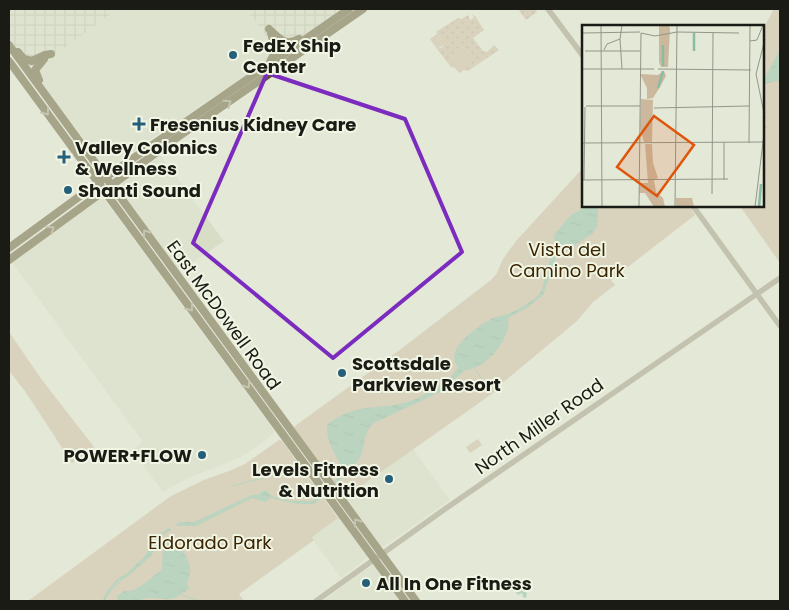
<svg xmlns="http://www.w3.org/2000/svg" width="789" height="610" font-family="Poppins,sans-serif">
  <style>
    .built { fill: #d8dec6 }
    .industrial { fill: url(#industrial-grid) }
    .grass { fill: url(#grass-dots) }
    .green { fill: #ccb89d }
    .water { fill: url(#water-ripples) }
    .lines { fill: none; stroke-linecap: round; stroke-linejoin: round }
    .stream { stroke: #87bda3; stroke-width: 1 }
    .tertiary { stroke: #9a957f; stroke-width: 5.5 }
    .primary { stroke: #5c522b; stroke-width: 8 }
    .oneway { stroke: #9f9c7e }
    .marked { fill: none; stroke: #7b2cbf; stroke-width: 4; stroke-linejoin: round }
    .poi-dot { fill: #265f79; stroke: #f1f6e4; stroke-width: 2 }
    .labels { text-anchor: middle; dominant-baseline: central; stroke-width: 4; stroke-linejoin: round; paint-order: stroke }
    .poi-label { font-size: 18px; font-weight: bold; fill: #1a1b15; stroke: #f1f6e4; text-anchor: start }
    .park-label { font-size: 18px; fill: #3a2400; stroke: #f1f6e4 }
    .street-label { font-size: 18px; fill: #1a1b15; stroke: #f1f6e4 }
    .inset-river { fill: none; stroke: #87bda3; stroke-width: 2.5 }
    .inset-road { fill: none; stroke: #939689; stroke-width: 1 }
    .view { fill: #de560c; fill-opacity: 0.15; stroke: #de560c; stroke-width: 2.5 }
    .inset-edge { fill: none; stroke: #1a1b15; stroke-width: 2.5 }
  </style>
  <defs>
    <pattern id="industrial-grid" width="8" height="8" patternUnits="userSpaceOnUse" patternTransform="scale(1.25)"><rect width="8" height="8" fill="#d8dec6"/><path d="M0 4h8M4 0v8" fill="none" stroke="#b9bea9"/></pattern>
    <pattern id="grass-dots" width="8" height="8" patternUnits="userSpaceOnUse" patternTransform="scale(1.25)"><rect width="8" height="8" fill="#ccb89d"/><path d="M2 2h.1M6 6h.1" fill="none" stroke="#af9e86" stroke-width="1.8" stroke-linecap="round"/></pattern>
    <pattern id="water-ripples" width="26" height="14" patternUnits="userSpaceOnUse" patternTransform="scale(1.25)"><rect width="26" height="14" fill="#87bda3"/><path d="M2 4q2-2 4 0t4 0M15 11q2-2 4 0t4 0" fill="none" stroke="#74a28b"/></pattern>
  </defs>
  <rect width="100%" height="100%" fill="#e4e8d7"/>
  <g class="built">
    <polygon points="118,9 246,9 275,48 273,53 259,68 202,104 178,123 166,129 109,168 104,168 77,129 70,123 56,103 37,75 32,71"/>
    <polygon points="160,155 224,241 180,271 178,270 119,190 118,186 119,184"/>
    <polygon points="100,198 106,201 275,432 255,448 239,458 186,479 163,492 132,450 143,442 11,261"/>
    <polygon points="413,449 450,500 384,546 380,546 344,498"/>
    <polygon points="339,517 368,557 341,578 311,537"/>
    <polygon points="374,564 401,601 325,601 324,600"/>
  </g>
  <g class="industrial">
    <polygon points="9,9 118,9 32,71 9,38"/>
    <polygon points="246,9 343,9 280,51 275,48"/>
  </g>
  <g class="grass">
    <polygon points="518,9 536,9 537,12 526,20"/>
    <polygon points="472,14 475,16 484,30 473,38 483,51 487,52 494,45 499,50 468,71 451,67 437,49 443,47 444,44 436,32 458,18 462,19 468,15 470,20 474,18"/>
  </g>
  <g class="green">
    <polygon points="774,9 780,9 780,263 740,206 763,206 763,29"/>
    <polygon points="437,34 445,44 437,49 430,39"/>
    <polygon points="462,49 473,64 459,73 448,59"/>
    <polygon points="583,168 583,206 698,206 692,210 695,215 611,280 615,285 593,302 577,321 495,389 496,391 344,498 294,429 295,426 397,352 491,280 497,273 503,259 516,241"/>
    <polygon points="9,332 42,380 94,447 72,463 25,391 9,371"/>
    <polygon points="478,439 482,445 470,453 466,447"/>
    <polygon points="279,440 282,441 338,518 312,537 314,540 239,594 244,601 28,601 171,496 204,480 229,471 245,464"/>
  </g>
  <g class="water">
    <path d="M780,49V81L763,84C763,78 777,57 780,49Z"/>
    <path d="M587,206H598L597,226L592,234L556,257L543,295L528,307L508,318C512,338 485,370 465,370L442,391L374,423C359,436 369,454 352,467H347L340,480L324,492L316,503C302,507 285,501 271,498V496L290,501H313L323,489L338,478L343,465L340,464C333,450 326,441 327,425C352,403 378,410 408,402C415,400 422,395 429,392C441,386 451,379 458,367C442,349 480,325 493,318C497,316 501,316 505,315C513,313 535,300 540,293C544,287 545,275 547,267C549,261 553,256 554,250C555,245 554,240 554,235L571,215Z"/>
    <polygon points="264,490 267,491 271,495 270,499 265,502 252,498 196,526 175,526 179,522 194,522 252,495 258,495"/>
    <polygon points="169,528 171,530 164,534 151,556 127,577 118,581 107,597 105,601 103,601 105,594 118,578 125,575 143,558 160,534"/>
    <path d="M172,541C181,544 191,562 190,572C190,575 188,580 187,584L189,588C166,610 160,591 138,601L135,599L134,601L117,600V596L124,591H132L141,586L159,572L162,569L163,543Z"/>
    <polygon points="516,581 519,586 522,584 524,585 521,590 527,593 526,598 523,597 522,593 518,595 516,593 518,588 514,587 513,585"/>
  </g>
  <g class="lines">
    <g class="stream">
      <polyline points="474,368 490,390"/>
      <polyline points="277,475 298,471 318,497"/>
      <polyline points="231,486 272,476"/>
      <polyline points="115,587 123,579"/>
      <polyline points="181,595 200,601"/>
    </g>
    <g class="tertiary">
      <polyline points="548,9 583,56"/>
      <polyline points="693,206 780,326"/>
      <polyline points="316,601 445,509 780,278"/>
    </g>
    <g class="primary">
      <path d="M269,29C278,38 286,47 299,39"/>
      <polyline points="9,45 416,601"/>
      <polyline points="18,52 24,59 32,61 45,55 51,54"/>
      <polyline points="9,61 405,601"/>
      <polyline points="270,62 276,50 271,33"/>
      <polyline points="39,80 35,70 44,59"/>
      <polyline points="9,248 106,177 349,9"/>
      <polyline points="9,260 175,139 363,9"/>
    </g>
  </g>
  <defs><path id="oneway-chevron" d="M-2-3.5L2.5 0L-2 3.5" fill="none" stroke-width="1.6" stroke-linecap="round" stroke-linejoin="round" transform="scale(1.25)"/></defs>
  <g class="oneway">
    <use href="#oneway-chevron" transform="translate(228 103) rotate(-35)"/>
    <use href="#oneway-chevron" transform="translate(46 112) rotate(54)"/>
    <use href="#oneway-chevron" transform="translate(51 229) rotate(-36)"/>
    <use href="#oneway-chevron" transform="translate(146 233) rotate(-126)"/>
    <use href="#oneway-chevron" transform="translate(190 308) rotate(54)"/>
    <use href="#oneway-chevron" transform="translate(247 385) rotate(54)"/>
    <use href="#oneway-chevron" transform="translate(357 522) rotate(-126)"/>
  </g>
  <path d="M0 0H789V610H0ZM267,73L405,119L462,252L333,358L193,243Z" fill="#e4e8d7" fill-opacity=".55" fill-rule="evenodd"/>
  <path class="marked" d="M267,73L405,119L462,252L333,358L193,243Z"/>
  <g class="poi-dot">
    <circle cx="233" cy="55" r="5"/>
    <path d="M136.5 116.5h5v5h5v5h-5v5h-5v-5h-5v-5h5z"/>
    <path d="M61.5 149.5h5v5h5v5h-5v5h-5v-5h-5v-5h5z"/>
    <circle cx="68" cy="190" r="5"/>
    <circle cx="342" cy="373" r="5"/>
    <circle cx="202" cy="455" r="5"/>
    <circle cx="389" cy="479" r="5"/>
    <circle cx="366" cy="583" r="5"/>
  </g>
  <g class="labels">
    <g class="poi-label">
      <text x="243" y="45">FedEx Ship<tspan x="243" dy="21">Center</tspan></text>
      <text x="150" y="124">Fresenius Kidney Care</text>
      <text x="75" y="147">Valley Colonics<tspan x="75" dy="21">&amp; Wellness</tspan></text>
      <text x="78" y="190">Shanti Sound</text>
      <text x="352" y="363">Scottsdale<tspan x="352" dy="21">Parkview Resort</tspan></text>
      <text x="192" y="455" text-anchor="end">POWER+FLOW</text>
      <text x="379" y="469" text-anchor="end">Levels Fitness<tspan x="379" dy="21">&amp; Nutrition</tspan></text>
      <text x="376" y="583">All In One Fitness</text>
    </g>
    <g class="park-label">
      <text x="567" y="249">Vista del<tspan x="567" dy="21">Camino Park</tspan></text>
      <text x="210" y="542">Eldorado Park</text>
    </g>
    <g class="street-label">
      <text transform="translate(224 315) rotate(54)">East McDowell Road</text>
      <text transform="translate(539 426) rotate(-35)">North Miller Road</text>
    </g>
  </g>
  <g transform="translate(582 25)">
    <rect width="182" height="182" fill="#e4e8d7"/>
    <path d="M77,0H87L88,4L86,42H79L77,37ZM82,46L84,51L78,62L71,73L65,74V63L58,49L76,50Z" fill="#ccb89d"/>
    <path d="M94,173H110L112,182H94Z" fill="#ccb89d"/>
    <path d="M59,74L71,75L70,117H62L58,103ZM63,119H70L71,138L76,153L72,155L74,167L81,173L83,182H72L63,168H57L58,158H66Z" fill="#ccb89d"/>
    <path class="inset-river" d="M112,8V26M81,20V41M76,63L81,46M177,182L179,159"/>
    <path class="inset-road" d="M19,0L20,182M95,7L157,8M0,8L58,7M59,8L73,11L95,7M38,14L40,44M183,14L174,49L183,93M168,16L175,15L181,0M22,25L25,19L38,14L40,0M3,26H58M0,44H72M76,44L169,45M4,81H58M72,83L167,81M0,118L183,117M167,118L168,0M0,155L146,154M2,155L3,82M142,155V117M130,169L131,8M57,182L59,8M93,182L95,0M173,182L183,101"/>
    <path class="view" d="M72,91L112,120L75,171L35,142Z"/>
    <rect width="182" height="182" class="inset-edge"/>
  </g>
  <rect width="789" height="610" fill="none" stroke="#1a1b15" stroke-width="20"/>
</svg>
